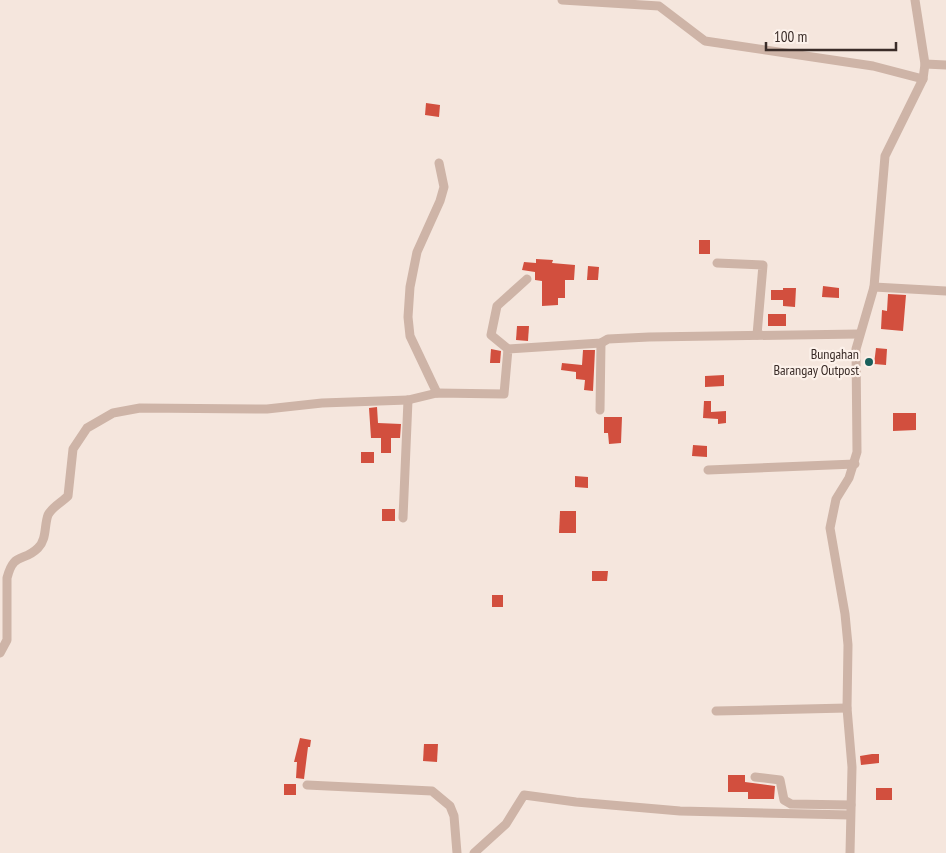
<svg xmlns="http://www.w3.org/2000/svg" width="946" height="853" font-family="'PT Sans Narrow',sans-serif">
  <style>
    .building { fill: #d24f3e }
    .lines { fill: none; stroke-linecap: round; stroke-linejoin: round }
    .minor { stroke: #ceb4a7; stroke-width: 9 }
    .poi-dot { fill: #19605c; stroke: #fcf1ea; stroke-width: 2 }
    .labels { text-anchor: middle; dominant-baseline: central; stroke-width: 4.5; stroke-linejoin: round; paint-order: stroke }
    .poi-label { font-size: 14px; fill: #3a2c28; stroke: #fcf1ea; text-anchor: end }
  </style>
  <rect width="100%" height="100%" fill="#f5e6dd"/>
  <g class="building">
    <polygon points="426,103 440,105 439,117 425,115"/>
    <rect x="699" y="240" width="11" height="14"/>
    <polygon points="536,259 553,260 552,263 575,265 574,280 565,280 565,298 558,298 558,305 542,306 542,281 535,280 535,272 522,270 524,262 536,263"/>
    <polygon points="588,266 599,267 598,280 587,280"/>
    <polygon points="823,286 839,288 839,298 822,297"/>
    <polygon points="783,288 796,288 795,307 783,306 783,300 771,300 771,290 783,290"/>
    <polygon points="888,294 906,295 903,331 881,329 882,310 887,311"/>
    <rect x="768" y="314" width="18" height="12"/>
    <polygon points="517,326 529,326 528,341 516,340"/>
    <polygon points="876,348 887,349 886,365 874,364"/>
    <polygon points="491,349 501,351 500,363 490,363"/>
    <polygon points="583,350 595,350 593,391 584,390 585,380 576,379 576,372 561,370 562,363 582,365"/>
    <polygon points="724,375 724,386 705,387 705,376"/>
    <polygon points="704,401 711,401 711,412 726,411 726,423 718,424 718,419 703,418"/>
    <polygon points="377,407 378,423 401,424 400,438 391,438 391,453 381,453 381,438 371,438 369,408"/>
    <polygon points="893,413 916,413 916,430 893,431"/>
    <polygon points="604,417 622,417 621,443 609,444 608,433 604,433"/>
    <polygon points="693,445 707,446 707,457 692,456"/>
    <rect x="361" y="452" width="13" height="11"/>
    <polygon points="575,476 588,477 588,488 575,487"/>
    <rect x="382" y="509" width="13" height="12"/>
    <polygon points="560,511 576,511 576,533 559,533"/>
    <polygon points="592,571 608,571 607,581 592,581"/>
    <rect x="492" y="595" width="11" height="12"/>
    <polygon points="300,738 311,740 310,747 308,747 304,779 296,778 297,762 294,762"/>
    <polygon points="424,744 438,744 437,762 423,761"/>
    <polygon points="872,754 879,754 879,763 861,765 860,756"/>
    <polygon points="728,775 745,775 745,782 775,786 774,799 748,799 748,792 728,792"/>
    <rect x="284" y="784" width="12" height="11"/>
    <rect x="876" y="788" width="16" height="12"/>
  </g>
  <g class="lines">
    <g class="minor">
      <polyline points="562,0 659,6 705,41 873,66 923,79"/>
      <polyline points="925,64 946,65"/>
      <polyline points="717,263 763,265 757,335"/>
      <polyline points="874,287 946,291"/>
      <polyline points="508,349 491,335 497,306 527,279"/>
      <polyline points="437,393 410,336 408,317 410,287 417,252 440,201 444,187 439,163"/>
      <polyline points="600,410 601,343"/>
      <polyline points="708,470 855,464"/>
      <polyline points="403,518 408,400"/>
      <path d="M0,653L7,640V578C14,551 23,563 38,548C47,539 44,526 48,515C52,507 62,502 68,496L73,449L87,428L113,413L140,408L267,409L322,403L408,400L437,393L504,394L508,349L601,343L608,339L649,337L859,334"/>
      <polyline points="716,711 847,708"/>
      <polyline points="755,777 780,780 784,800 791,804 851,805"/>
      <polyline points="307,785 432,791 450,806 454,816 457,853"/>
      <polyline points="474,853 506,824 524,795 576,802 680,811 850,815"/>
      <polyline points="850,853 852,767 847,708 848,645 845,614 830,528 836,499 849,478 857,452 856,349 874,287 885,156 923,79 925,64 915,0"/>
    </g>
  </g>
  <circle class="poi-dot" cx="869" cy="362" r="5"/>
  <g class="labels">
    <g class="poi-label">
      <text x="859" y="354">Bungahan<tspan x="859" dy="16">Barangay Outpost</tspan></text>
    </g>
  </g>
  <path d="M766 42v8h130v-8" fill="none" stroke="#3a2c28" stroke-width="2.5"/>
  <text x="774" y="42" font-size="15" fill="#3a2c28" stroke="#fcf1ea" stroke-width="4" paint-order="stroke">100 m</text>
</svg>
